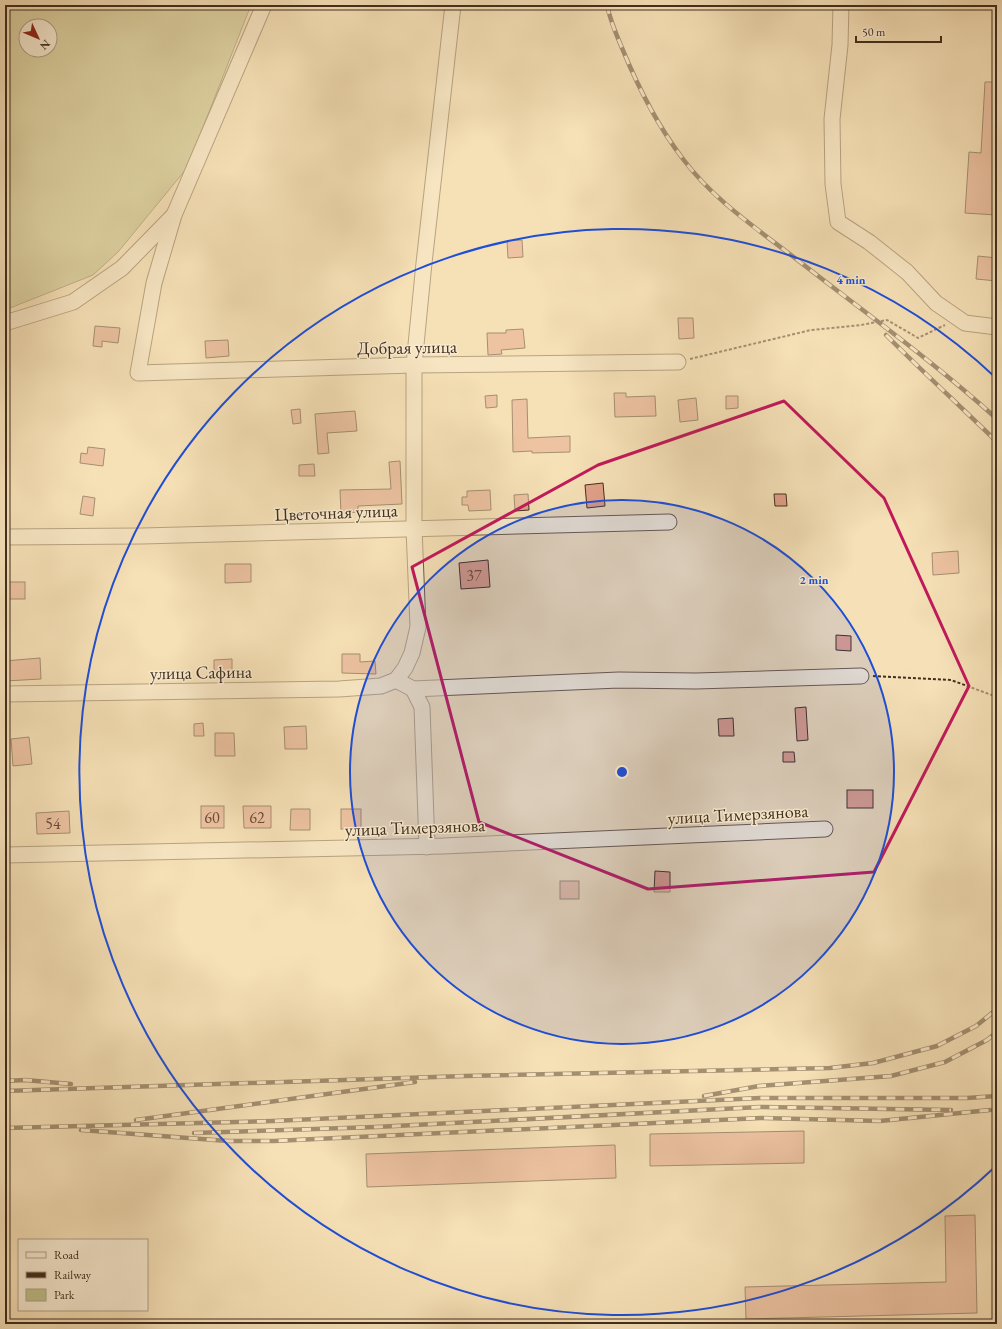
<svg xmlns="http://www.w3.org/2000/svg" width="1002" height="1329" font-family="'EB Garamond',serif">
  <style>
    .green { fill: #c0c18b; stroke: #817854; fill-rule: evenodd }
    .building { fill: #e3a18a; stroke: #422e1e }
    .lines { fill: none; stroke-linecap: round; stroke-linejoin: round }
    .minor-casing { stroke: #6f5a44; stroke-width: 17 }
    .path { stroke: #422e1e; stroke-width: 2; stroke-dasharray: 3 2; stroke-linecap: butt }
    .minor { stroke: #f8ebd0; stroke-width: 15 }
    .rail-casing { stroke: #422e1e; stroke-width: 4.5 }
    .rail { stroke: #f8ebd0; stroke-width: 3; stroke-dasharray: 9; stroke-linecap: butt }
    .marked { fill: none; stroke: #c2185b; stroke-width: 3; stroke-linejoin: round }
    .ring { fill: none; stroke: #1d4ed8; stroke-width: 2 }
    .labels { text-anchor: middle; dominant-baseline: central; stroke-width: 3; stroke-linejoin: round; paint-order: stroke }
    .number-label { font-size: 16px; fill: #6a4b39 }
    .street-label { font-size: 18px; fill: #422e1e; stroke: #f8ebd0 }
    .centre { fill: #1d4ed8; stroke: #f8ebd0; stroke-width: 2 }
    .ring-label { font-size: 12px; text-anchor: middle; font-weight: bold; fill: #1d4ed8; stroke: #f8ebd0; stroke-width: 3; stroke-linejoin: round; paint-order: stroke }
  </style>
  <rect width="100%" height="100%" fill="#f5e0b7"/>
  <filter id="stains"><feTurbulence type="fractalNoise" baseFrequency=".005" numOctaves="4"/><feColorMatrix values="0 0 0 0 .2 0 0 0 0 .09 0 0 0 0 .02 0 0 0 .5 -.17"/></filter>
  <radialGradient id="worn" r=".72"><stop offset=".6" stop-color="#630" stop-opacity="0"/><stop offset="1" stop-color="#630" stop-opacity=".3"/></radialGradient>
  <path class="green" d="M5,5H251L187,168L118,252L93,275L5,310ZM26,26H50V50H26Z"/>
  <g class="building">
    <polygon points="985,82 997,82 996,215 965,213 969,152 981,153"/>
    <polygon points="522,240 523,257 508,258 507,241"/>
    <polygon points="978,256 997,258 997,281 976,279"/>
    <polygon points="678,318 693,318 694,338 679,339"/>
    <polygon points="95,326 120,328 118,343 102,341 102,347 93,346"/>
    <polygon points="523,329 525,348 501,350 502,354 488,355 487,333 506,333 506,330"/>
    <polygon points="228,340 229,356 206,358 205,341"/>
    <polygon points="614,393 626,393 626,397 655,396 656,416 615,417"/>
    <polygon points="497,395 497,407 486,408 485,396"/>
    <polygon points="726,396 738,396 738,408 726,409"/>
    <polygon points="696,398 698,420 680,422 678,400"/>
    <polygon points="527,399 528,438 570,436 570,452 532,453 532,451 513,452 512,400"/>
    <polygon points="300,409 301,423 293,424 291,410"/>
    <polygon points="355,411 357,431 327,433 329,453 318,454 315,414"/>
    <polygon points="88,447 105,449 103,466 80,463 81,453 87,454"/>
    <polygon points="400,461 402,504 358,506 358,512 341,513 340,490 391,489 389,462"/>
    <polygon points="314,464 315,476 299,476 299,465"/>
    <polygon points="603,483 605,506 587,508 585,485"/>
    <polygon points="490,490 491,510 469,511 468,505 462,505 462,497 467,497 467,491"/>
    <polygon points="528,494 529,510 515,511 514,495"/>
    <polygon points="774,494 786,494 787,506 775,506"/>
    <polygon points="83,496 95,498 93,516 80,514"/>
    <polygon points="958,551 959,573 933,575 932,553"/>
    <polygon points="488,560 490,587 461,589 459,563"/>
    <polygon points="225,564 251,564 251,582 225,583"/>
    <rect x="7" y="582" width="18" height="17"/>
    <polygon points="836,635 851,636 851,651 836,650"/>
    <polygon points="342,654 360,654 360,662 375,661 376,674 342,673"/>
    <polygon points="40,658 41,679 5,681 5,661"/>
    <polygon points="232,659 232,675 214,676 214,660"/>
    <polygon points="806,707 808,740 797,741 795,708"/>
    <polygon points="733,718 734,736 719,736 718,719"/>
    <polygon points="203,723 204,736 194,736 194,724"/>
    <polygon points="306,726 307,749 285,749 284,727"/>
    <polygon points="215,733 234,733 235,756 215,756"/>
    <polygon points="29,737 32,764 13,766 11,739"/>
    <polygon points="783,752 794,752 795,762 783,762"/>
    <rect x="847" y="790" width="26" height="18"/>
    <rect x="201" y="806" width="23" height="22"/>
    <polygon points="243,806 271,806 271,828 244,828"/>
    <polygon points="291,809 310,809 310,830 290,830"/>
    <rect x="341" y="809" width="20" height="20"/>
    <polygon points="69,811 70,833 37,834 36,813"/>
    <polygon points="655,871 670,872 670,892 654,892"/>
    <rect x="560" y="881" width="19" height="18"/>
    <polygon points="804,1131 804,1163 650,1166 650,1134"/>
    <polygon points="615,1145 616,1178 367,1187 366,1154"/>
    <polygon points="975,1215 977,1313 746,1319 745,1287 946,1282 945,1216"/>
  </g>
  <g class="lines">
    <g class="minor-casing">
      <g id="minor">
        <polyline points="264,5 174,215 154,283 138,373 414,365 678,362"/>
        <polyline points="841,5 840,45 832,119 833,184 838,222 869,242 907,272 936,303 965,323 997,327"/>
        <polyline points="5,323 73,302 122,268 172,217"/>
        <polyline points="5,537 142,536 669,522"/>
        <polyline points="396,680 413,689 619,680 696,681 861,676"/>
        <polyline points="413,689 422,707 427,847"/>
        <polyline points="5,694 339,689 381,686 396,680 405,668 412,653 418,627 414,528 414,365 424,263 453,5"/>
        <polyline points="5,855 443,846 825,829"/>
      </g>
    </g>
    <g class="path">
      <polyline points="690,359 811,330 861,325 887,320 918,338 945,325"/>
      <polyline points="873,676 951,680 997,697"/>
    </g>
    <use href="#minor" class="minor"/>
    <g class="rail-casing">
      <g id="rail">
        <path d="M607,5C610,20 616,34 622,48C638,87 657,125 683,159C712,198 753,226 791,255C860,309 932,360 997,419"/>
        <path d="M886,335C922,371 960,406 997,442"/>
        <polyline points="5,1081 25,1080 71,1084"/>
        <polyline points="5,1091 465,1076 830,1068 873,1063 937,1046 976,1026 997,1009"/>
        <polyline points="704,1096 759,1086 891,1076 945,1062 987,1040 997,1032"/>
        <polyline points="136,1120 415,1082"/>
        <polyline points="5,1128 273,1121 760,1098 967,1098 997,1096"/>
        <polyline points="81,1130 228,1141 274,1141 761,1118 880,1121 990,1110"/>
        <polyline points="194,1133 376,1127 760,1107 951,1110"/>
      </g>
    </g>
    <use href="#rail" class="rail"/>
  </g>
  <path d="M0 0H1002V1329H0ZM784,401L884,498L969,686L874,872L648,889L479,822L412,567L598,465Z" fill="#f5e0b7" fill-opacity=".55" fill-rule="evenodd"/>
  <path class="marked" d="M784,401L884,498L969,686L874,872L648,889L479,822L412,567L598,465Z"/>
  <circle cx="622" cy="772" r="272" fill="#1d4ed8" fill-opacity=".12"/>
  <g class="ring">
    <circle cx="622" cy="772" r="272"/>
    <path d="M996 1166A543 543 0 1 1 996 378"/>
  </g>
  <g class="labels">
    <g class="number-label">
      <text x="474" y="575">37</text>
      <text x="212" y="817">60</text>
      <text x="257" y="817">62</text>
      <text x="53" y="823">54</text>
    </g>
    <g class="street-label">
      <text transform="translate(407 347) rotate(-1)">Добрая улица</text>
      <text transform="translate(336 512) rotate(-2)">Цветочная улица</text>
      <text transform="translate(201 672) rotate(-1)">улица Сафина</text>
      <text transform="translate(738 814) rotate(-3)">улица Тимерзянова</text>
      <text transform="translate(415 827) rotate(-2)">улица Тимерзянова</text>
    </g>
  </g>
  <circle cx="622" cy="772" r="6" class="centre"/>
  <g class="ring-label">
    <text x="851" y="284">4 min</text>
    <text x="814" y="584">2 min</text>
  </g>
  <rect width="1002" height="1329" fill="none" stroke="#f5e0b7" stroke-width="20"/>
  <rect x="6" y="6" width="990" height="1317" fill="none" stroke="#422e1e" stroke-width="2"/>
  <rect x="10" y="10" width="982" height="1309" fill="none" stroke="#422e1e"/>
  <rect x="18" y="1239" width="130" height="72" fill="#f8ebd0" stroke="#af9f89"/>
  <rect x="26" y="1252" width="20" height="6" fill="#f8ebd0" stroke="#af9f89"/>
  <text x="54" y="1259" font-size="12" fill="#422e1e">Road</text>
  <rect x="26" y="1272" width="20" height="6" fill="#422e1e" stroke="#af9f89"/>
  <text x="54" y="1279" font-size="12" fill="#422e1e">Railway</text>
  <rect x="26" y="1289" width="20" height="12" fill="#c0c18b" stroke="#af9f89"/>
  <text x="54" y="1299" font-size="12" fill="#422e1e">Park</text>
  <g transform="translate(38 38) rotate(134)"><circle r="19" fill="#f8ebd0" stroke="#af9f89"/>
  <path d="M0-3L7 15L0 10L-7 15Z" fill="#8f2418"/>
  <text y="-6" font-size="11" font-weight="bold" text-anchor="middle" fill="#422e1e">N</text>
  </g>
  <path d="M856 36v6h85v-6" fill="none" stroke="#422e1e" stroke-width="2"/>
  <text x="862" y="36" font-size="12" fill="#422e1e" stroke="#f8ebd0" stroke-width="3" paint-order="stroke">50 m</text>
  <rect width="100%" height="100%" filter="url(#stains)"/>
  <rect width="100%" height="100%" fill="url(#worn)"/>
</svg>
